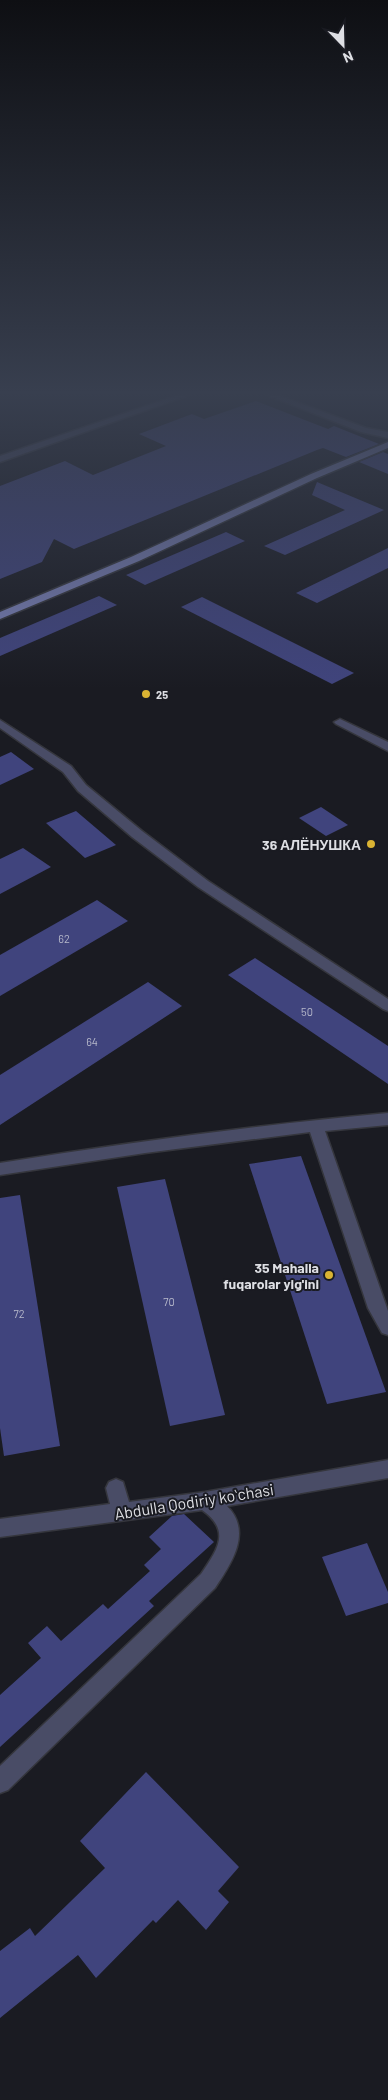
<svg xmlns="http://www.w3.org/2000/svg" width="388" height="2100" font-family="Barlow,sans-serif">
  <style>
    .building { fill: #40447d }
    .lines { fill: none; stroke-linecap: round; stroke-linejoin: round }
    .minor-casing { stroke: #35363d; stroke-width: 3 }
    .major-casing { stroke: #35363d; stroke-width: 3 }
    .minor { fill: #494c66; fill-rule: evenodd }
    .major { fill: #777db2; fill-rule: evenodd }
    .poi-dot { fill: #dab333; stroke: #1a1b22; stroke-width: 2 }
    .labels { text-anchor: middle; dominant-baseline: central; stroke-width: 4; stroke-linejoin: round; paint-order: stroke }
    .far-poi-label { font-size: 11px; font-weight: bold; fill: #dedfe4; stroke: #1a1b22; text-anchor: start }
    .number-label { font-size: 11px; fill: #b6b8ca }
    .poi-label { font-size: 14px; font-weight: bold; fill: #dedfe4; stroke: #1a1b22; text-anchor: end }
    .near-street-label { font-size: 16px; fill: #dedfe4; stroke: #1a1b22 }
  </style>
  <rect width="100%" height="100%" fill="#1a1b22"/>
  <g class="building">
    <polygon points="256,401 328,429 334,426 379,444 346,457 323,448 317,450 74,549 54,539 42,562 0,579 0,486 65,461 93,475 166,446 139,434 192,414 204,419"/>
    <polygon points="383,452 388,454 388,474 359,462"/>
    <polygon points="317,482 384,510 285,555 264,546 345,510 312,495"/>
    <polygon points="226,532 245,541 145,585 126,575"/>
    <polygon points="388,548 388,568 317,603 296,593"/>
    <polygon points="99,596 117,605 0,656 0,638"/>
    <polygon points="202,597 354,673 332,684 181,607"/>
    <polygon points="11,752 34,769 0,785 0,757"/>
    <polygon points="321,807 348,825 326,836 299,818"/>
    <polygon points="76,811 116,845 85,858 46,823"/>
    <polygon points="23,848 51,867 0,894 0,859"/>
    <polygon points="97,900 128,921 0,996 0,955"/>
    <polygon points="255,958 388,1046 388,1084 228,975"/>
    <polygon points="148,982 182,1006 0,1125 0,1075"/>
    <polygon points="301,1156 386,1392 327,1404 249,1164"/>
    <polygon points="165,1179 225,1415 170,1426 117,1187"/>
    <polygon points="20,1195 60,1446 4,1456 0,1428 0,1198"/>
    <polygon points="184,1514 214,1542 149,1601 154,1606 0,1747 0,1695 41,1658 28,1643 47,1626 61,1641 103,1604 108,1609 150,1571 144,1565 161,1549 149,1537 172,1516"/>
    <polygon points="367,1543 388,1592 388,1603 346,1616 322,1557"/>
    <polygon points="146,1772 239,1867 218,1891 229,1902 206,1930 178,1900 156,1923 153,1920 96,1978 78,1955 0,2018 0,1951 30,1928 35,1936 105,1868 80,1841"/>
  </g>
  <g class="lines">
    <g class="minor-casing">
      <g id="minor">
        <polygon points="178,395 189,395 0,462 0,456"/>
        <polygon points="267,395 278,395 366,428 388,432 388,438 361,432"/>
        <polygon points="340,719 388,742 388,751 336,724 334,722"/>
        <polygon points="0,720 71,766 86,785 142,831 208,881 388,999 388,1011 383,1009 198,887 132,837 78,791 63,772 0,728"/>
        <path d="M388,1113V1125L325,1131L388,1311V1335L382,1333L368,1308L310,1132L145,1153L0,1175V1163C129,1142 258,1125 388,1113Z"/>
        <path d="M388,1460V1478L227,1506C253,1532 231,1564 215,1588L8,1790L0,1793V1766L201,1574C217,1550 232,1531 202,1510L0,1537V1519L110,1504L106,1488L109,1482L116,1479L123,1482L129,1502L205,1492Z"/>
      </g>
    </g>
    <g class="major-casing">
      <polygon id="major" points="388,442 388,448 317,478 139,561 0,619 0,612 131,557 311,474"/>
    </g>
    <use href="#minor" class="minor"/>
    <use href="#major" class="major"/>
  </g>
  <linearGradient id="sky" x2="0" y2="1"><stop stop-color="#0e0f13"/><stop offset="0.57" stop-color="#383f4f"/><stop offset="1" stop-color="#383f4f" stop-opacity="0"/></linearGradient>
  <rect width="388" height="689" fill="url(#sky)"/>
  <g class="poi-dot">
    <circle cx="146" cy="694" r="5"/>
    <circle cx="371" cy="844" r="5"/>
    <circle cx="329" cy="1275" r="5"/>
  </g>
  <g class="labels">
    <g class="far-poi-label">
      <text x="156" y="694">25</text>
    </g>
    <g class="number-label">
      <text x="64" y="938">62</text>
      <text x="307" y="1011">50</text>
      <text x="92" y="1041">64</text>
      <text x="169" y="1301">70</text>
      <text x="19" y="1313">72</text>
    </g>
    <g class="poi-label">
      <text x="361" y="844">36 АЛЁНУШКА</text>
      <text x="319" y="1267">35 Mahalla<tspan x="319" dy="16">fuqarolar yig'ini</tspan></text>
    </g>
    <g class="near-street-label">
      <text transform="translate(194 1501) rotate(-9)">Abdulla Qodiriy koʻchasi</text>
    </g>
  </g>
  <g transform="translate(343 45) rotate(157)" stroke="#1a1b22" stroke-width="4" paint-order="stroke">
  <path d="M0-4L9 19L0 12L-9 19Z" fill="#dedfe4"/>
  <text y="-8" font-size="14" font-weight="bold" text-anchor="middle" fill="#dedfe4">N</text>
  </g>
</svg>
